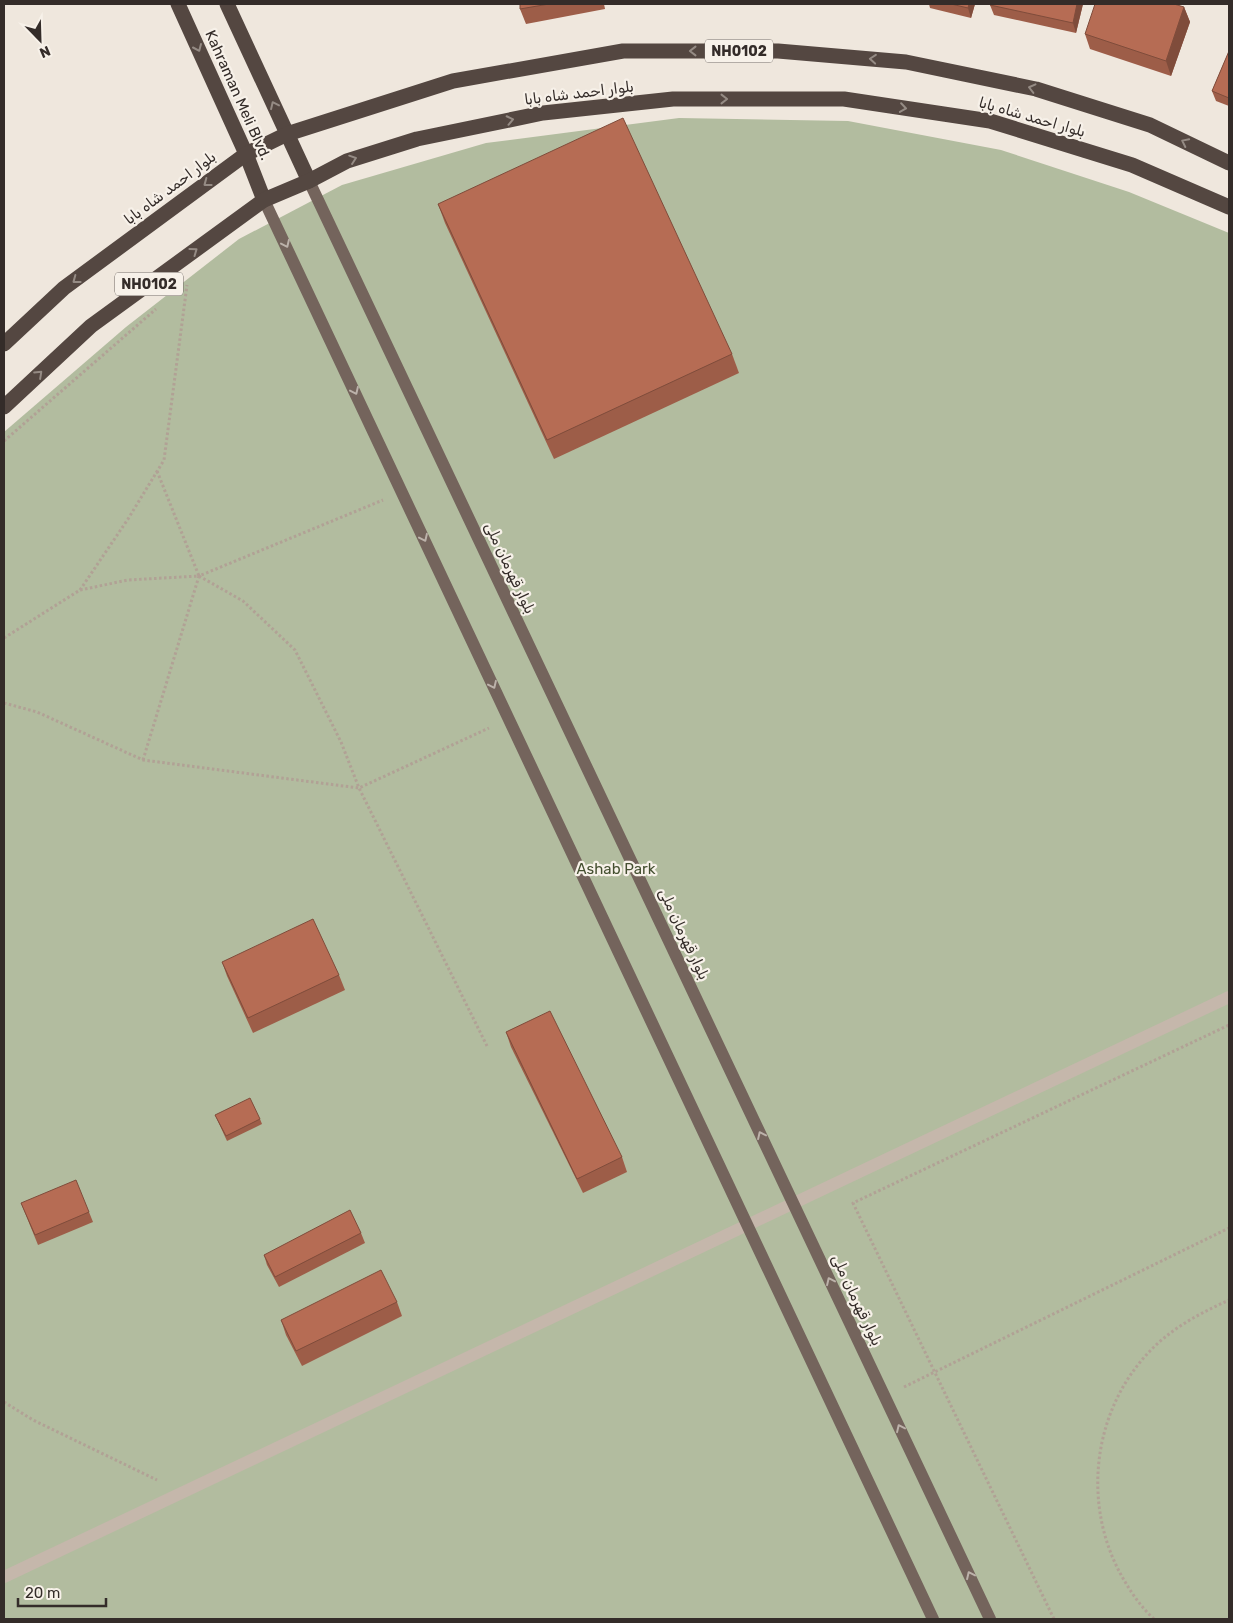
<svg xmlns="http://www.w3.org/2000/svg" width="1233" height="1623" font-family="Rubik,Cairo,sans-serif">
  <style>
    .green { fill: #b2bc9f }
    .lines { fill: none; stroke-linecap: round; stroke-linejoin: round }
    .path { stroke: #b1a195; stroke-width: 3; stroke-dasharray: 2.5 2.5; stroke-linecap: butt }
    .street { stroke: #c5b7ab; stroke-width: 12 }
    .primary { stroke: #74645c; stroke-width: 12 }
    .highway { stroke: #544741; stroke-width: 15 }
    .wall { fill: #9d5d48 }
    .shaded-wall { fill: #7f4c3b }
    .building { fill: #b66c54; stroke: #7f4c3b }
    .oneway { stroke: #958b84 }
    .oneway2 { stroke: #bcb2aa }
    .labels { text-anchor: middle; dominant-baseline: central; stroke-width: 4.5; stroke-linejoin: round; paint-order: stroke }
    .shield { fill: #f7f1e9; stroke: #6e6763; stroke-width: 1 }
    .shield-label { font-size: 14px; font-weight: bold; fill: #342c29 }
    .street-label { font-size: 15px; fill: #342c29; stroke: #f7f1e9 }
    .park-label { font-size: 15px; fill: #444f30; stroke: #f7f1e9 }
  </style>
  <rect width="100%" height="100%" fill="#efe7dd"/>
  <polygon class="green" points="679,118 848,121 1001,150 1129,192 1229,233 1229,1619 4,1619 4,432 126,327 239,239 342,185 486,143"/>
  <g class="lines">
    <g class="path">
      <polyline points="4,441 156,309"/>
      <polyline points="157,471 199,576"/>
      <polyline points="80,590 128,519 164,460 187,285"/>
      <polyline points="4,638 80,590 128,580 199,576 243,601 295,650 341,742 359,788 487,1046"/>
      <polyline points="4,703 37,712 143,760 359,788 489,728"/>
      <polyline points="143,760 199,576 383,500"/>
      <polyline points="904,1387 1229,1228"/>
      <polyline points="4,1402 33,1420 157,1480"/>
      <polyline points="1054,1619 853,1203 1229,1025"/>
      <path d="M1154,1619C1142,1608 1132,1594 1124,1580C1080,1506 1092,1406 1155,1346C1177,1325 1203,1312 1229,1300"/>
    </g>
    <polyline class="street" points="4,1577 1229,997"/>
    <g class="primary">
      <polyline points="309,181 990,1619"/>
      <polyline points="264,200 933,1619"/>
    </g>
    <g class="highway">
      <polyline points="178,4 246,154 264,200"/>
      <polyline points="227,4 309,181"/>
      <polyline points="4,344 64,288 246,154 287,134 453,81 623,51 778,51 906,62 1036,89 1150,125 1229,163"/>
      <polyline points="4,407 91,326 264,200 309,181 347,161 417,139 543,113 673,99 844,99 990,121 1132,165 1229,207"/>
    </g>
  </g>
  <g class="wall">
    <polygon points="520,4 604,4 605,9 526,24 520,9"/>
    <polygon points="929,4 975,4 971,18 930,8"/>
    <polygon points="1083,4 1076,33 994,15 990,5"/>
    <polygon points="1184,7 1190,22 1171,76 1090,49 1085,34"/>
    <polygon points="1229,51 1229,106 1216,101 1212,91"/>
    <polygon points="438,204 732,354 739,373 554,459 445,223"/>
    <polygon points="222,962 339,975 345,990 253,1033 227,976"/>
    <polygon points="506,1032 622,1157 627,1172 583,1193 511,1047"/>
    <polygon points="215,1115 260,1119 262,1124 227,1141"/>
    <polygon points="21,1203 89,1212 93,1222 38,1245"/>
    <polygon points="361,1233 365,1243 279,1287 267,1265 264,1255"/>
    <polygon points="397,1302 402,1316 302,1366 286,1335 281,1320"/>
  </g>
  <g class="shaded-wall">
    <polygon points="969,4 975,4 971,18 968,8"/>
    <polygon points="1077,4 1083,4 1076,33 1073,23"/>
    <polygon points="1184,7 1190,22 1171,76 1166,61"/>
  </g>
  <g class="building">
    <polygon points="520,4 549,4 520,9"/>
    <polygon points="951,4 969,4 968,8"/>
    <polygon points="990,4 1077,4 1073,23 990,5"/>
    <polygon points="1095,4 1174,4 1184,7 1166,61 1085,34"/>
    <polygon points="1229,51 1229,98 1212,91"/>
    <polygon points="623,118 732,354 547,440 438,204"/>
    <polygon points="313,919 339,975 248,1018 222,962"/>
    <polygon points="550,1011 622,1157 577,1179 506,1032"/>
    <polygon points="250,1098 260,1119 226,1136 215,1115"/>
    <polygon points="76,1180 89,1212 35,1235 21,1203"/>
    <polygon points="350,1210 361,1233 275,1277 264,1255"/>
    <polygon points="381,1270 397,1302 296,1351 281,1320"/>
  </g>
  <defs><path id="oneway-chevron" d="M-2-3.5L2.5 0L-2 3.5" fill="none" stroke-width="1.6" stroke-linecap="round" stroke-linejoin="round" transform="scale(1.25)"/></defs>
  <g class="oneway">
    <use href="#oneway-chevron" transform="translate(198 48) rotate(66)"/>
    <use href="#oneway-chevron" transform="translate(693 51) rotate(180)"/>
    <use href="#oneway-chevron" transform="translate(873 59) rotate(-175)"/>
    <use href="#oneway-chevron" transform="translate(1032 88) rotate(-166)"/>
    <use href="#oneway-chevron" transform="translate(724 99)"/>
    <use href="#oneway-chevron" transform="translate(274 105) rotate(-115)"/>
    <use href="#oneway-chevron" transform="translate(903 108) rotate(8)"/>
    <use href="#oneway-chevron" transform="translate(510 120) rotate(-12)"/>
    <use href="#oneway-chevron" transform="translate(1185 142) rotate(-154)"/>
    <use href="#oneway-chevron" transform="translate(353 159) rotate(-19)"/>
    <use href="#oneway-chevron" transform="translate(207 183) rotate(143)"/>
    <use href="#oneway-chevron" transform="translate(194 251) rotate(-36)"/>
    <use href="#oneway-chevron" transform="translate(76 280) rotate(143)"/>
    <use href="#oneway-chevron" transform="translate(39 374) rotate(-43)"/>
  </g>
  <g class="oneway2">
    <use href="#oneway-chevron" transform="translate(286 244) rotate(65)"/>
    <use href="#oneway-chevron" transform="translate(355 391) rotate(65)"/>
    <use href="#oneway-chevron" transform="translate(424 538) rotate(65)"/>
    <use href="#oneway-chevron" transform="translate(493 685) rotate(65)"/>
    <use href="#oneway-chevron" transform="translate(761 1135) rotate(-115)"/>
    <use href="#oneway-chevron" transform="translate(830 1281) rotate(-115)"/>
    <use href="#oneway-chevron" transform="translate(900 1428) rotate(-115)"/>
    <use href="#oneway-chevron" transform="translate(970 1575) rotate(-115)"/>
  </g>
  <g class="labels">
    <g class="shield">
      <rect x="705" y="39.5" width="68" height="23" rx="4"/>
      <rect x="115" y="272.5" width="68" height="23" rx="4"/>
    </g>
    <g class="shield-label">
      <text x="739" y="51">NH0102</text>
      <text x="149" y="284">NH0102</text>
    </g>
    <g class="street-label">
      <text transform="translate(579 93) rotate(-7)">بلوار احمد شاه بابا</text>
      <text transform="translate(238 95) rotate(66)">Kahraman Meli Blvd.</text>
      <text transform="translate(1032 117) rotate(16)">بلوار احمد شاه بابا</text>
      <text transform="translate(170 188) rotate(-37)">بلوار احمد شاه بابا</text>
      <text transform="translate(510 568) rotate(65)">بلوار قهرمان ملی</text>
      <text transform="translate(684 934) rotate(65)">بلوار قهرمان ملی</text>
      <text transform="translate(857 1300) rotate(65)">بلوار قهرمان ملی</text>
    </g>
    <g class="park-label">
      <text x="616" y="869">Ashab Park</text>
    </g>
  </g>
  <rect width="1233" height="1623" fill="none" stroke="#342c29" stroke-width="10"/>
  <g transform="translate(40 40) rotate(157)" stroke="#f7f1e9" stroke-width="4" paint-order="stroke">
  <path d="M0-4L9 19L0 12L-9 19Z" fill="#342c29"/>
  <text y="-8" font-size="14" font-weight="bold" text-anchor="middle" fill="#342c29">N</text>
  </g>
  <path d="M18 1598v8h88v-8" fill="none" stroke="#342c29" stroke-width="2.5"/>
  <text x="25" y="1598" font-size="15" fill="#342c29" stroke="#f7f1e9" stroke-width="4" paint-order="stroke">20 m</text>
</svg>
